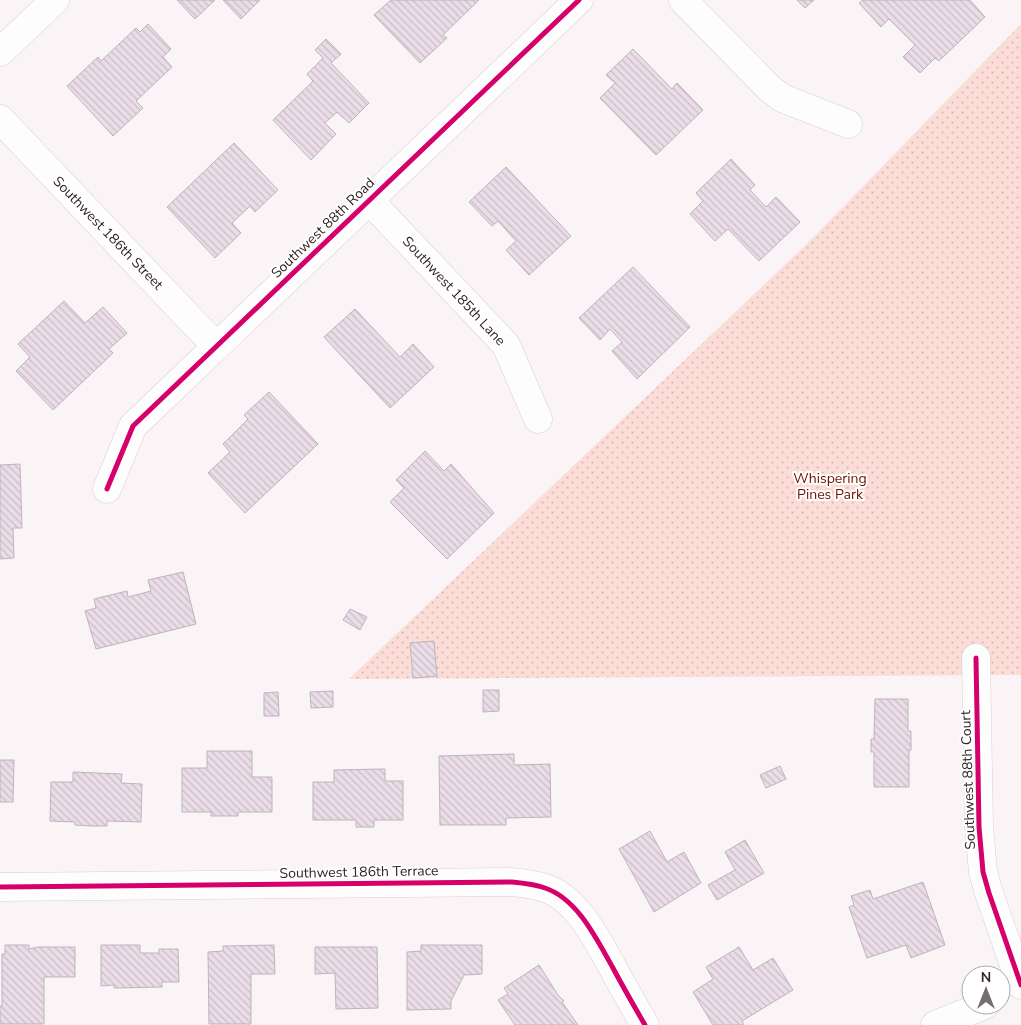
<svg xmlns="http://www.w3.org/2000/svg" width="1021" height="1025" font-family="'Nunito Sans',sans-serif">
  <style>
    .grass { fill: url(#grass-dots) }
    .building { fill: url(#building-back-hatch); stroke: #bcb5ba }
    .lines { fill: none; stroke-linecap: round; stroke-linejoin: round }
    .minor-casing { stroke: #d8cfd2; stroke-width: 29 }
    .minor { stroke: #fefdfe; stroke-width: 28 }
    .cycleway-casing { stroke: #fff; stroke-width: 8 }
    .cycleway { stroke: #d6006c; stroke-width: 5 }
    .labels { text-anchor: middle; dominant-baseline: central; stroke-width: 4; stroke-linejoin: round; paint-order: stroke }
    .street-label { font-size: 14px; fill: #302328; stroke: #fff }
    .park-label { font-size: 14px; fill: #6f1301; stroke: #fff }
  </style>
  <defs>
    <pattern id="grass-dots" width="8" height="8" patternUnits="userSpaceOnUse" patternTransform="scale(1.25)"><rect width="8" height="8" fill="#fcdcd7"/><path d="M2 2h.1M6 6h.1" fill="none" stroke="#d8bcb9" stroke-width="1.8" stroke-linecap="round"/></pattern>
    <pattern id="building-back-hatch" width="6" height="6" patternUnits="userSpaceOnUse" patternTransform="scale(1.25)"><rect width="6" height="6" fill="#ebdde8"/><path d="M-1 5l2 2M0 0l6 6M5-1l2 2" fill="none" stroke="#cabdc7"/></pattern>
  </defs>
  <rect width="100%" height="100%" fill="#faf4f6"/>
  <polygon class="grass" points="1021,24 1021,675 349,679 810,241"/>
  <g class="building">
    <polygon points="177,0 215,0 195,19"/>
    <polygon points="223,0 260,0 241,19"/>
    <polygon points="391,0 479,0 443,35 447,38 420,63 374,15"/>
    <polygon points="797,0 814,0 805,8"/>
    <polygon points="863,0 970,0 985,17 939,61 935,58 920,73 903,57 915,45 889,19 881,27 859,3"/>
    <polygon points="148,24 171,49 163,57 172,67 136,101 143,108 113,136 67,86 98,57 101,61 136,28 140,32"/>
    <polygon points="326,39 341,54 331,63 369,103 349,123 337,112 325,123 336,134 311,160 273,120 313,81 307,74 323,58 315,50"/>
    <polygon points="633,49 672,89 677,83 703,110 656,155 600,98 615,83 606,75"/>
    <polygon points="234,143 278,190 255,212 250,206 232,223 241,233 215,258 167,207"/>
    <polygon points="731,159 755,185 750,190 766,207 776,197 800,222 759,261 728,229 715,241 690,214 703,201 696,193"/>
    <polygon points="506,167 571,236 529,275 506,250 516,241 498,221 492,226 469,202"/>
    <polygon points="633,267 690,327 637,379 612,351 622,342 610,329 600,340 579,318"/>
    <polygon points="64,301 85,323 103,307 127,333 109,349 113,353 53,410 16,371 30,357 18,344"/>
    <polygon points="355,309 400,357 413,344 434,367 390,408 324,337"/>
    <polygon points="269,392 318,444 245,513 208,473 230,452 223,444 248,419 244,415"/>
    <polygon points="425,451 444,471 451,464 494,513 447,559 390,502 404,488 396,480"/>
    <polygon points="20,464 22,528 13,528 14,558 0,559 0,465"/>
    <polygon points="183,572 196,624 96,649 85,611 96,608 94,599 127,591 128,597 151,591 148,580"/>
    <polygon points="350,609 367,617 360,630 343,620"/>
    <polygon points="434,641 437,676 413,678 410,643"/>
    <polygon points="483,690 499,690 499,711 483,712"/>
    <polygon points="333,691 333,707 311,708 310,692"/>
    <polygon points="278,692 279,716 264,716 264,693"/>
    <polygon points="875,699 908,699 908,731 911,731 911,750 909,750 909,787 874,787 874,752 871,752 871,739 874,739"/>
    <polygon points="207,751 252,751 252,777 272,777 272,812 238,812 238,816 211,816 211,812 182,812 182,768 207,768"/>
    <polygon points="514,754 514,765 550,764 551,817 506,818 506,825 440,825 439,756"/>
    <polygon points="0,760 14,760 13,802 0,802"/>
    <polygon points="780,766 786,779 766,788 760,775"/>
    <polygon points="385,769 385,781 403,781 403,820 374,820 374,827 356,827 356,820 313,820 313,782 334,782 334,770"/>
    <polygon points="73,772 122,774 121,783 142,784 141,822 107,821 107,826 91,826 75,825 75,822 50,821 51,782 73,782"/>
    <polygon points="650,831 667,862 684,852 701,883 654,912 619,849"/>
    <polygon points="745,840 764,873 717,900 708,885 735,870 725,852"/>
    <polygon points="923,882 945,945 911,958 906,945 867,958 849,907 854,905 851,896 870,890 873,899"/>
    <polygon points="5,945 29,945 29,949 38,947 75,947 75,977 44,977 44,1024 0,1024 0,1006 2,1006 2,954 5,954"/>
    <polygon points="101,945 140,945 140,953 159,953 159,949 178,949 179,982 162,982 162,987 114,988 114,985 101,986"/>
    <polygon points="274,945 275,974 251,974 251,1024 209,1024 208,952 223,951 223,946"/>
    <polygon points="421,945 482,945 482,974 464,975 451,1001 451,1009 407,1010 407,952 421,951"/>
    <polygon points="315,947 377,947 378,1008 336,1009 335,973 315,974"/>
    <polygon points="739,947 753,970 773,958 793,990 742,1021 744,1025 713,1025 693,992 713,979 706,967"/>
    <polygon points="539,965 558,995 564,1001 562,1002 578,1025 515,1025 498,1000 508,994 504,988"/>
  </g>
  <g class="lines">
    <g class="minor-casing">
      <g id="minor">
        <polyline points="683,0 769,88 782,98 848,124"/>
        <polyline points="0,52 55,0"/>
        <polyline points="0,119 195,324 217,346"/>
        <polyline points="369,200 506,345 538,419"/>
        <polyline points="107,489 133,426 579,0"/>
        <polyline points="976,658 979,827 983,872 989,893 1021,985"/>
        <path d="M0,887L511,882C522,883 534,884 545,888C578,899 597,940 613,968C623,987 634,1006 645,1025"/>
        <polyline points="935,1025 985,1005"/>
      </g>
    </g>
    <use href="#minor" class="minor"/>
    <g class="cycleway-casing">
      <g id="cycleway">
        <polyline points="107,489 133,426 579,0"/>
        <polyline points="976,658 979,827 983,872 989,893 1021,985"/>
        <path d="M0,887L511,882C522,883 534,884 545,888C578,899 597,940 613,968C623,987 634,1006 645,1025"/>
      </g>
    </g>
    <use href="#cycleway" class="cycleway"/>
  </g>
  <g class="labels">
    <g class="street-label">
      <text transform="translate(323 228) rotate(-44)">Southwest 88th Road</text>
      <text transform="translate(108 233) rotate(46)">Southwest 186th Street</text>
      <text transform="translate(454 291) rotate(47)">Southwest 185th Lane</text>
      <text transform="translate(968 780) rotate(-92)">Southwest 88th Court</text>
      <text transform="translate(359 872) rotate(-1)">Southwest 186th Terrace</text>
    </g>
    <g class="park-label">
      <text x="830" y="478">Whispering<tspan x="830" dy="16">Pines Park</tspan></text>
    </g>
  </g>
  <g transform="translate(986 990)"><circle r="24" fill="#ffffff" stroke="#aca7a9"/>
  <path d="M0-4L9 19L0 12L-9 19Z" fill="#776c70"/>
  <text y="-8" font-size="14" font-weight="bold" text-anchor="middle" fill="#302328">N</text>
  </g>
</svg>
